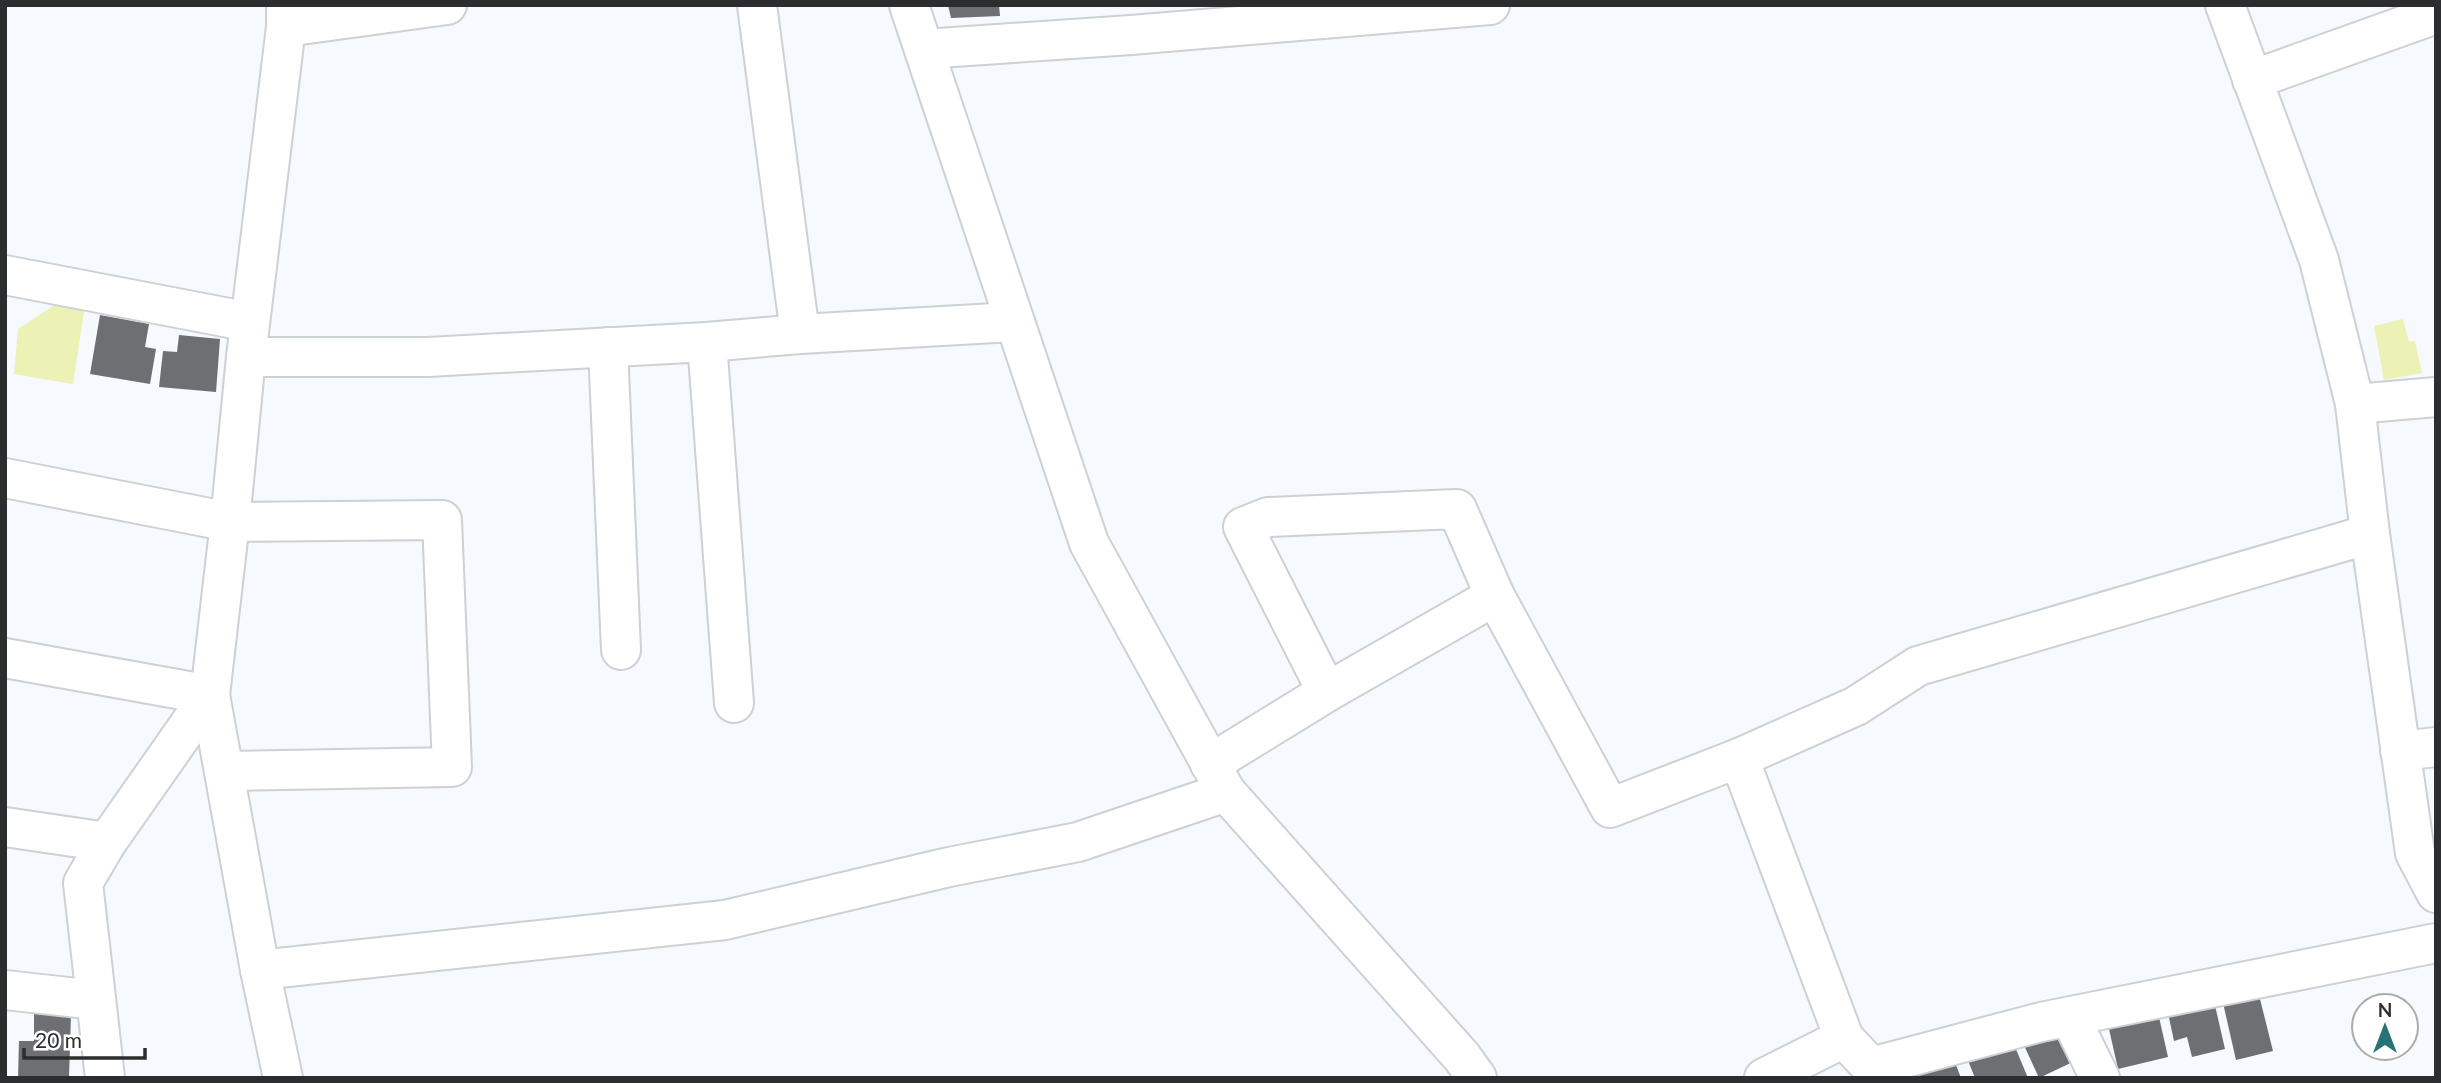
<svg xmlns="http://www.w3.org/2000/svg" width="2441" height="1083" font-family="Lato,sans-serif">
  <style>
    .green { fill: #ecf1b6 }
    .building { fill: #6d6f73 }
    .lines { fill: none; stroke-linecap: round; stroke-linejoin: round }
    .minor-casing { stroke: #cdd0d4; stroke-width: 42 }
    .minor { stroke: #fff; stroke-width: 38 }
  </style>
  <rect width="100%" height="100%" fill="#f6f9fd"/>
  <g class="green">
    <polygon points="59,302 85,306 73,384 14,374 18,329"/>
    <polygon points="2403,319 2409,342 2415,341 2422,373 2384,380 2374,326"/>
  </g>
  <g class="building">
    <polygon points="948,5 999,5 1000,16 951,18"/>
    <polygon points="100,315 149,324 145,347 156,349 150,384 90,374"/>
    <polygon points="179,335 220,339 216,392 159,387 163,351 177,352"/>
    <polygon points="2259,995 2273,1051 2236,1060 2223,1003"/>
    <polygon points="2214,1001 2225,1049 2192,1057 2187,1037 2174,1041 2168,1013"/>
    <polygon points="34,1014 71,1015 69,1078 18,1078 19,1041 34,1041"/>
    <polygon points="2159,1017 2168,1057 2118,1069 2109,1029"/>
    <polygon points="2010,1035 2028,1078 1975,1078 1965,1053"/>
    <polygon points="2058,1037 2079,1059 2039,1078 2022,1041"/>
    <polygon points="1951,1052 1961,1078 1908,1078 1905,1071"/>
  </g>
  <g class="lines">
    <g class="minor-casing">
      <g id="minor">
        <polyline points="757,5 800,334"/>
        <polyline points="909,5 1089,543 1226,792 1462,1057 1477,1078"/>
        <polyline points="2225,5 2319,260 2355,404 2370,534 2415,853 2436,893"/>
        <polyline points="286,27 447,5"/>
        <polyline points="924,49 1131,35 1490,5"/>
        <polyline points="2252,80 2436,14"/>
        <polyline points="5,275 250,322"/>
        <polyline points="707,342 734,703"/>
        <polyline points="608,347 621,650"/>
        <polyline points="246,357 428,357 707,342 800,334 1013,322"/>
        <polyline points="2355,404 2436,397"/>
        <polyline points="5,478 230,522 442,520 452,767 224,771"/>
        <polyline points="5,658 210,695 260,970 283,1078"/>
        <polyline points="1327,692 1243,527 1268,517 1457,509 1495,596 1610,808 1739,758 1856,706 1918,666 2370,534"/>
        <polyline points="2400,751 2436,747"/>
        <polyline points="1739,758 1844,1038 1871,1067 1877,1078"/>
        <polyline points="1210,764 1327,692 1495,596"/>
        <polyline points="5,827 107,842"/>
        <polyline points="260,970 725,920 949,867 1078,842 1226,792"/>
        <polyline points="5,990 96,1000"/>
        <polyline points="2070,1017 2100,1078"/>
        <polyline points="1871,1067 2041,1022 2436,943"/>
        <polyline points="105,1078 83,883 107,842 210,695 230,522 246,357 286,27 286,5"/>
        <polyline points="1764,1078 1844,1038"/>
      </g>
    </g>
    <use href="#minor" class="minor"/>
  </g>
  <rect width="2441" height="1083" fill="none" stroke="#2c2d2e" stroke-width="14"/>
  <g transform="translate(2385 1027)"><circle r="33" fill="#ffffff" stroke="#ababab" stroke-width="2"/>
  <path d="M0-5L12 26L0 18L-12 26Z" fill="#287375"/>
  <text y="-10" font-size="19" font-weight="bold" text-anchor="middle" fill="#2c2d2e">N</text>
  </g>
  <path d="M24 1048v10h121v-10" fill="none" stroke="#2c2d2e" stroke-width="3.5"/>
  <text x="35" y="1048" font-size="21" fill="#2c2d2e" stroke="#ffffff" stroke-width="5" paint-order="stroke">20 m</text>
</svg>
